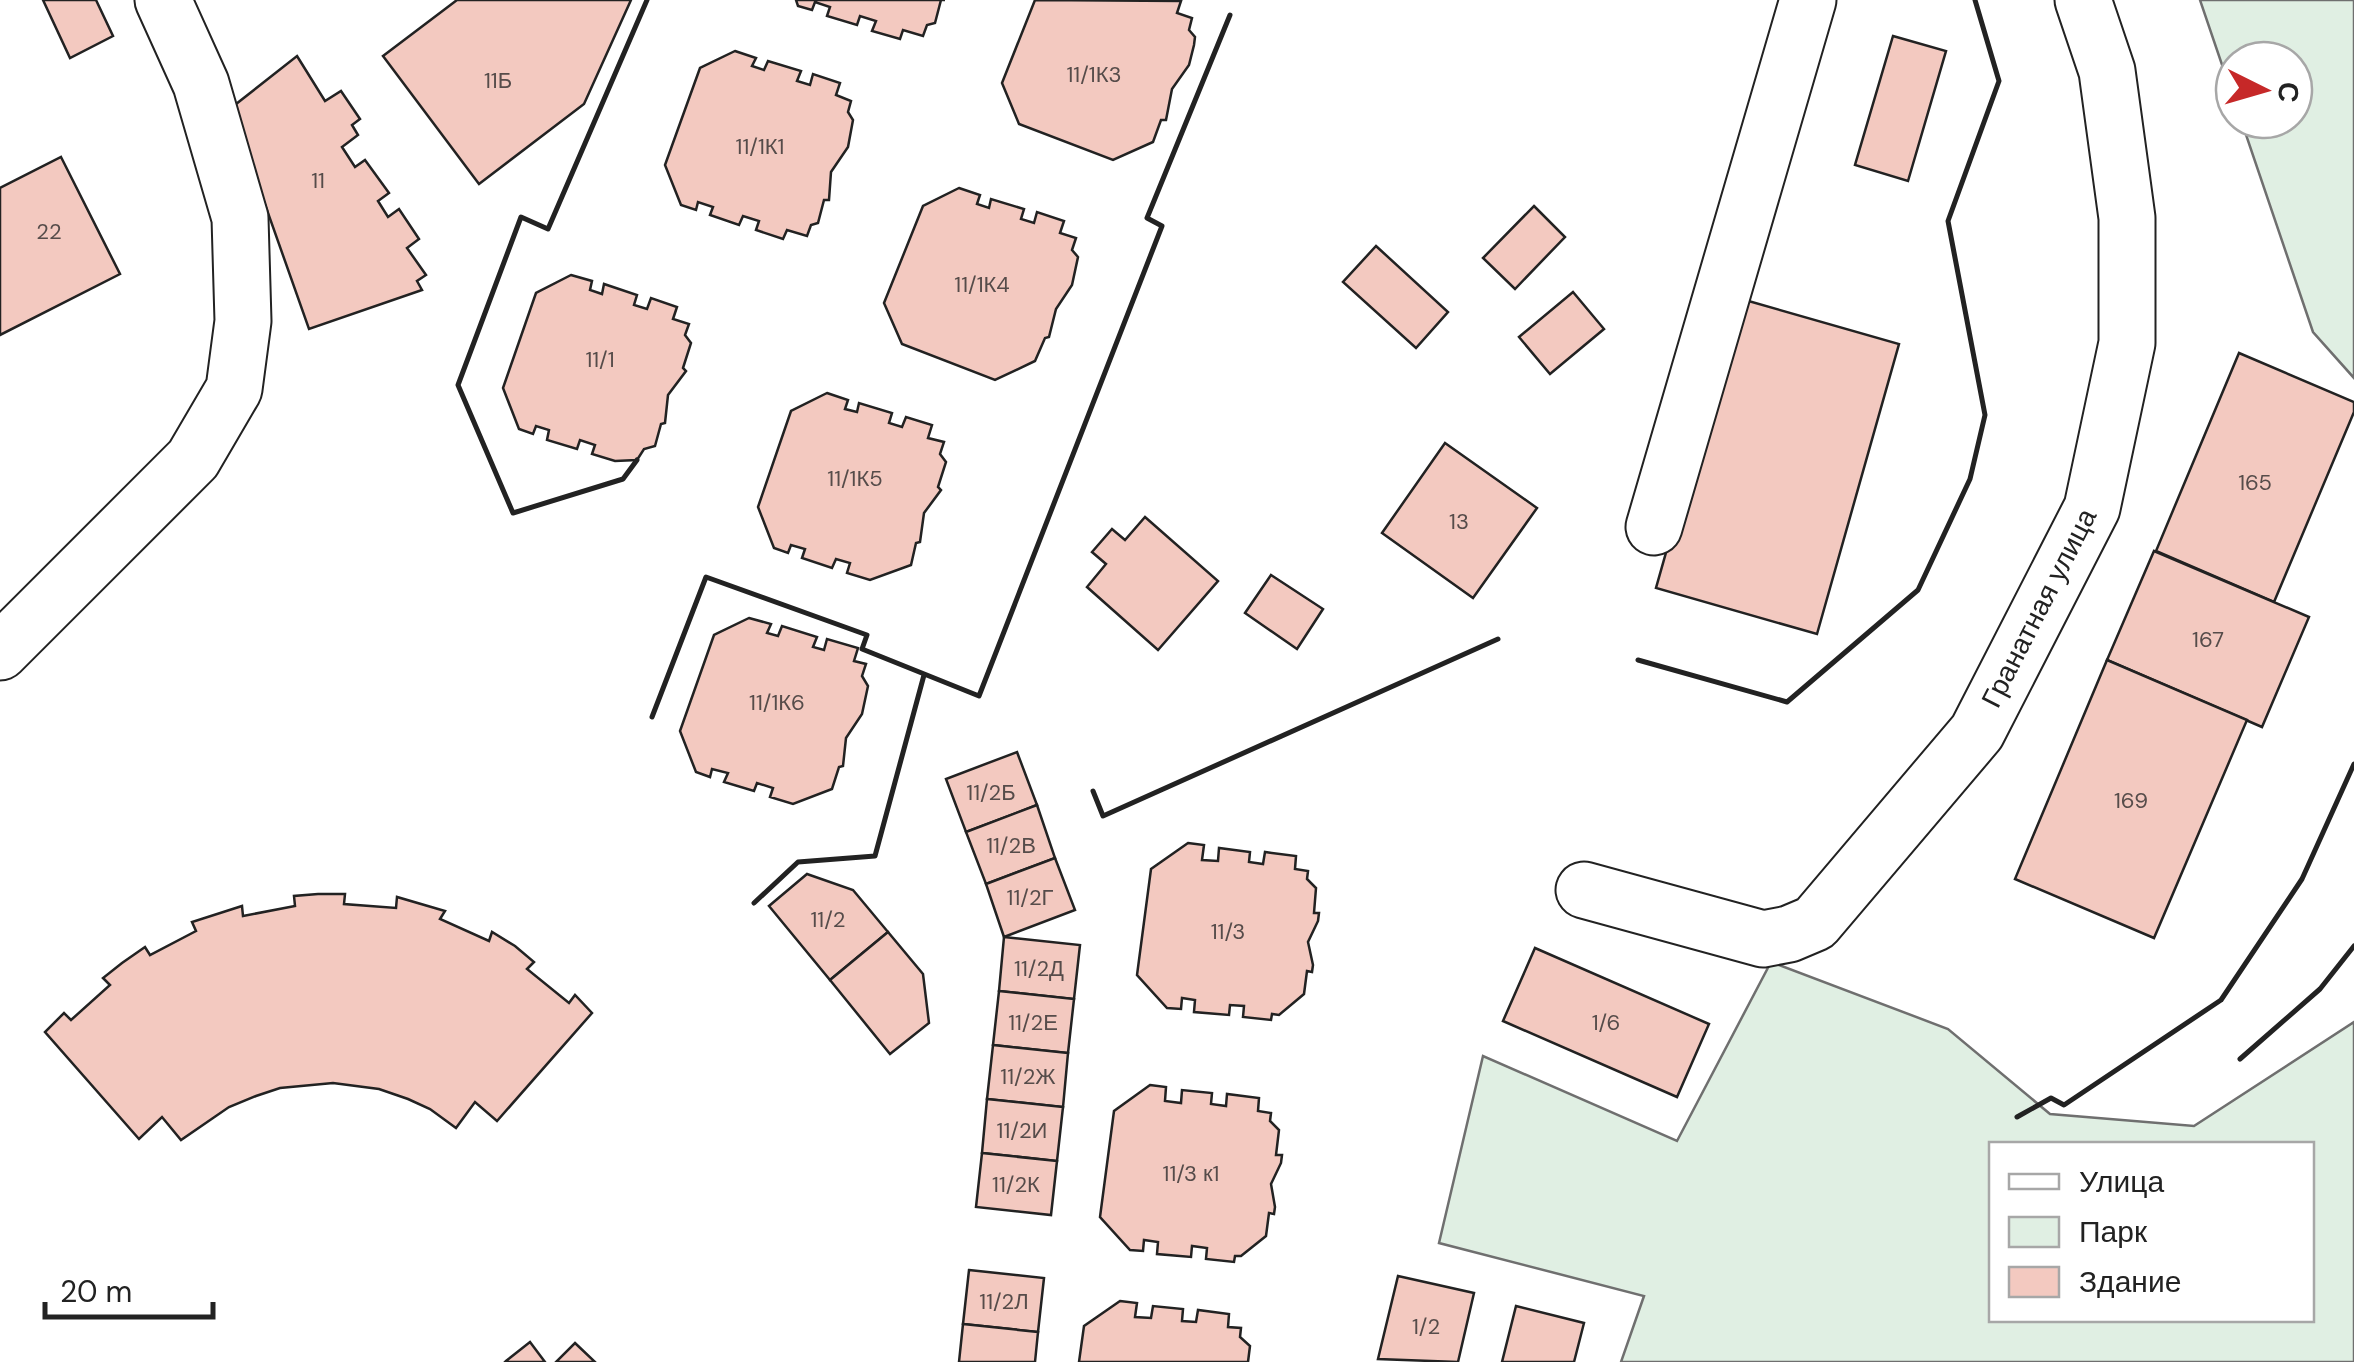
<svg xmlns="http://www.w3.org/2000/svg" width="2354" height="1362" font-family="'DM Sans',sans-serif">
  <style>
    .green { fill: #e0efe3; stroke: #6f6f6f; stroke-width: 2.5; fill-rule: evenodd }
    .building { fill: #f3c9c0; stroke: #222; stroke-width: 2.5 }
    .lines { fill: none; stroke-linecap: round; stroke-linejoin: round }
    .minor-casing { stroke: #222; stroke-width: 59 }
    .minor { stroke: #fff; stroke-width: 55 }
    .wall { stroke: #222; stroke-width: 5 }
    .labels { text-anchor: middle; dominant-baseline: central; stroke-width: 8; stroke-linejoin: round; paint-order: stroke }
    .number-label { font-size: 22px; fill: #564c4a }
    .street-label { font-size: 28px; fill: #222; stroke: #fff }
  </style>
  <rect width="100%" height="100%" fill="#fff"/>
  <g class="green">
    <polygon points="2200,0 2354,0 2354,378 2313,332 2241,120 2294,120 2294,60 2234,60 2234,100"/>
    <path d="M1771,962L1948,1029L2050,1114L2194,1126L2354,1022V1362H1621L1644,1296L1439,1243L1483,1056L1677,1141ZM1992,1144H2312V1320H1992Z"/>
  </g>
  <g class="building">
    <polygon points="43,0 96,0 113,36 70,58"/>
    <polygon points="457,0 631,0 584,104 479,184 383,56"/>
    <polygon points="796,0 945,0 941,0 935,23 927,25 923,36 903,30 900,39 872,31 876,21 860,16 857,25 827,16 830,7 815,2 812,10 798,6"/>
    <polygon points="1035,0 1181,1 1177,13 1192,18 1189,30 1195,37 1194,45 1189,65 1172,89 1166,120 1161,120 1153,142 1113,160 1019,124 1002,83"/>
    <polygon points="1893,36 1946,51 1908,181 1855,165"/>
    <polygon points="735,51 756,58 752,66 764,70 768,61 801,71 797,81 810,85 813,74 840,83 836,95 851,101 848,112 853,120 848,147 831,172 829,200 824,200 818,223 811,225 807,236 787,230 783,239 756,230 759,221 743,216 739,225 710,215 713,207 698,202 696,210 681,205 665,165 700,68"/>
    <polygon points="297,56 325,101 341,91 360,119 352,125 358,135 342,147 355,167 365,160 389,193 378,201 388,217 399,209 419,239 407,248 426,275 417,281 422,290 309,329 231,108"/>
    <polygon points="61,157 120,274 0,335 0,188"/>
    <polygon points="959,188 980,195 977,204 989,208 991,199 1024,209 1021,219 1034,223 1037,212 1064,221 1060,233 1076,238 1072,250 1078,257 1072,285 1056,309 1049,337 1045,338 1035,361 995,380 902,344 884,303 923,206"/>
    <polygon points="1534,206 1565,237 1515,289 1483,258"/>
    <polygon points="1376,246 1448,312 1416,348 1343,282"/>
    <polygon points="571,275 592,281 590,290 602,294 604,284 637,295 634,305 647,309 651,298 677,307 673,319 689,324 685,335 691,343 683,368 686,371 668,395 665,423 661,424 655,446 644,449 637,460 615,461 592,454 595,445 580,440 577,449 547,440 549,430 536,426 533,434 519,429 503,388 536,293"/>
    <polygon points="1573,292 1604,329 1550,374 1519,337"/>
    <polygon points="1738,298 1899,344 1817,634 1656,588"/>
    <polygon points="2239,353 2354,402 2354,412 2274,602 2156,551"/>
    <polygon points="827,393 848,400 845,409 857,412 859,403 892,413 889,423 902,427 906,417 932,425 928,438 944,442 940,454 946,462 938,487 941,490 924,513 920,542 916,543 911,565 870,580 847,573 850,563 836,559 832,568 802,558 805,549 791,545 788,553 774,548 758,507 791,411"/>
    <polygon points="1445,443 1537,508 1473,598 1382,533"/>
    <polygon points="1145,517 1218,581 1158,650 1087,587 1106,564 1092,552 1112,529 1125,540"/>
    <polygon points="2154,551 2309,617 2262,727 2107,660"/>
    <polygon points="1271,575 1323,609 1297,649 1245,613"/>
    <polygon points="749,618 771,624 767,633 778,636 782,626 817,637 813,647 824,650 827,639 858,648 854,661 866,664 862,676 868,686 862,714 846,738 843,766 839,767 832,789 793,804 770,797 773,788 757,783 754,791 724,782 728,773 712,769 710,777 696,772 680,731 714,635"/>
    <polygon points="2107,660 2247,720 2154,938 2015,879"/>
    <polygon points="1017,752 1037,805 966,832 946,779"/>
    <polygon points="1037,805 1055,858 986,884 966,832"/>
    <polygon points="1188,843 1204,845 1202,860 1218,861 1219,848 1250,852 1249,862 1263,864 1265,852 1296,856 1295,869 1308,871 1307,879 1316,888 1314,913 1319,913 1318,921 1308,942 1313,965 1312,972 1307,971 1304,994 1279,1015 1272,1014 1271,1020 1243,1017 1244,1006 1230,1005 1229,1015 1194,1012 1195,1000 1182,998 1181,1009 1167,1008 1137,975 1151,869"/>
    <polygon points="1055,858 1075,910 1004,937 986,884"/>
    <polygon points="807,874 853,890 888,932 830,980 769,906"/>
    <polygon points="318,894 345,894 344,904 396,908 397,897 445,911 440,919 489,941 492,932 515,946 534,962 527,969 569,1003 575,995 592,1013 497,1121 475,1102 456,1128 430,1109 408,1099 379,1089 333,1083 280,1088 256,1096 229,1107 181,1140 162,1117 139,1139 45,1032 64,1013 71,1020 110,985 103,978 122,963 145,947 150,955 196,931 192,922 242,906 243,916 295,906 294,896"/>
    <polygon points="888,932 923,974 929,1023 890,1054 830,980"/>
    <polygon points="1004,937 1080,945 1074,999 999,991"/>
    <polygon points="1535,948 1709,1024 1677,1097 1503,1021"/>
    <polygon points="999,991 1074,999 1068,1053 993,1045"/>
    <polygon points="993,1045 1068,1053 1063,1107 987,1099"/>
    <polygon points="1150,1085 1166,1087 1165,1101 1181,1103 1182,1090 1212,1093 1211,1104 1226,1106 1227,1094 1259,1098 1258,1111 1271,1113 1270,1121 1279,1130 1276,1155 1282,1155 1281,1163 1271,1184 1275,1207 1274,1214 1269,1213 1266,1236 1241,1256 1235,1256 1234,1262 1206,1259 1207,1248 1192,1246 1191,1257 1157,1254 1158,1242 1144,1240 1143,1251 1130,1250 1100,1217 1114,1111"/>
    <polygon points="987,1099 1063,1107 1057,1161 982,1153"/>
    <polygon points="982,1153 1057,1161 1051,1215 976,1207"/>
    <polygon points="969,1270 1044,1278 1038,1332 963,1324"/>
    <polygon points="1398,1276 1474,1293 1458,1362 1378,1359"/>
    <polygon points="1120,1301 1137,1303 1135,1317 1151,1318 1153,1306 1183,1309 1182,1321 1196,1322 1198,1310 1229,1314 1228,1327 1241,1328 1240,1337 1250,1346 1248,1362 1079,1362 1084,1326"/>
    <polygon points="1516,1306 1584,1323 1574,1362 1502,1362"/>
    <polygon points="963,1324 1038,1332 1035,1362 959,1362"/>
    <polygon points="530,1342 545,1362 505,1362 506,1361"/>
    <polygon points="575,1343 595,1362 556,1362"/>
  </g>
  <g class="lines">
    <g class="minor-casing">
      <g id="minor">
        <polyline points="1654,527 1808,0"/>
        <polyline points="0,652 193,459 234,389 243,321 240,218 201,84 163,0"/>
        <polyline points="1584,890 1763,939 1789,934 1815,923 1977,732 2092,508 2127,343 2127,218 2107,71 2083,0"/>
      </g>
    </g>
    <use href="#minor" class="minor"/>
    <g class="wall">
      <polyline points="637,460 623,479 513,513 458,385 521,217 548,229 647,0"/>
      <polyline points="1638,660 1787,702 1918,590 1970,479 1985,415 1948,221 1999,81 1975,0"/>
      <polyline points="652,717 706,577 867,635 862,649 979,696 1162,226 1147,218 1230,15"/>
      <polyline points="1093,791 1103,816 1498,639"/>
      <polyline points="754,903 798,862 875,856 924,675"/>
      <polyline points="2240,1059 2320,989 2354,946"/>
      <polyline points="2017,1117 2051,1098 2064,1105 2221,1000 2302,879 2354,764"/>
    </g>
  </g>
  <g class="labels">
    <g class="number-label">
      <text x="1094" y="74">11/1К3</text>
      <text x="498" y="80">11Б</text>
      <text x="760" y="146">11/1К1</text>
      <text x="318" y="180">11</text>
      <text x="49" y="231">22</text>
      <text x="982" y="284">11/1К4</text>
      <text x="600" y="359">11/1</text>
      <text x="855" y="478">11/1К5</text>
      <text x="2255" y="482">165</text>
      <text x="1459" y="521">13</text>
      <text x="2208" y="639">167</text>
      <text x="777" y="702">11/1К6</text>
      <text x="991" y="792">11/2Б</text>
      <text x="2131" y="800">169</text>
      <text x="1011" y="845">11/2В</text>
      <text x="1030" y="897">11/2Г</text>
      <text x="828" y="919">11/2</text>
      <text x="1228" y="931">11/3</text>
      <text x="1039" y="968">11/2Д</text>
      <text x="1033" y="1022">11/2Е</text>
      <text x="1606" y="1022">1/6</text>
      <text x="1028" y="1076">11/2Ж</text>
      <text x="1022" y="1130">11/2И</text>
      <text x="1191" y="1173">11/3 к1</text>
      <text x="1016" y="1184">11/2К</text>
      <text x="1004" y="1301">11/2Л</text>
      <text x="1426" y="1326">1/2</text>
    </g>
    <g class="street-label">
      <text transform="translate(2039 608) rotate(-63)">Гранатная улица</text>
    </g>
  </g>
  <rect x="1989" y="1142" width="325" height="180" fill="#ffffff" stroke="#a7a7a7" stroke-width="2.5"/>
  <rect x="2009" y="1174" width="50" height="15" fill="#ffffff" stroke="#a7a7a7" stroke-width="2.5"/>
  <text x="2079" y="1192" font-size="30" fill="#222222">Улица</text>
  <rect x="2009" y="1217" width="50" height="30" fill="#e0efe3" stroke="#a7a7a7" stroke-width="2.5"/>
  <text x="2079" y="1242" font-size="30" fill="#222222">Парк</text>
  <rect x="2009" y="1267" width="50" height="30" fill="#f3c9c0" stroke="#a7a7a7" stroke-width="2.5"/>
  <text x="2079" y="1292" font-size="30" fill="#222222">Здание</text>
  <g transform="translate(2264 90) rotate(95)"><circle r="48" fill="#ffffff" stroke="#a7a7a7" stroke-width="2.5"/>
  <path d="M0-8L18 38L0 25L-18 38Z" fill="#c62828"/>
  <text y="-15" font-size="28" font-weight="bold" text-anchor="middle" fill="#222222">С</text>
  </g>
  <path d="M45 1302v15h168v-15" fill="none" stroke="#222222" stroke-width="5"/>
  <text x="60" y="1302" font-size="30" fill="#222222" stroke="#ffffff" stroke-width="8" paint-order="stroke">20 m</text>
</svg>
